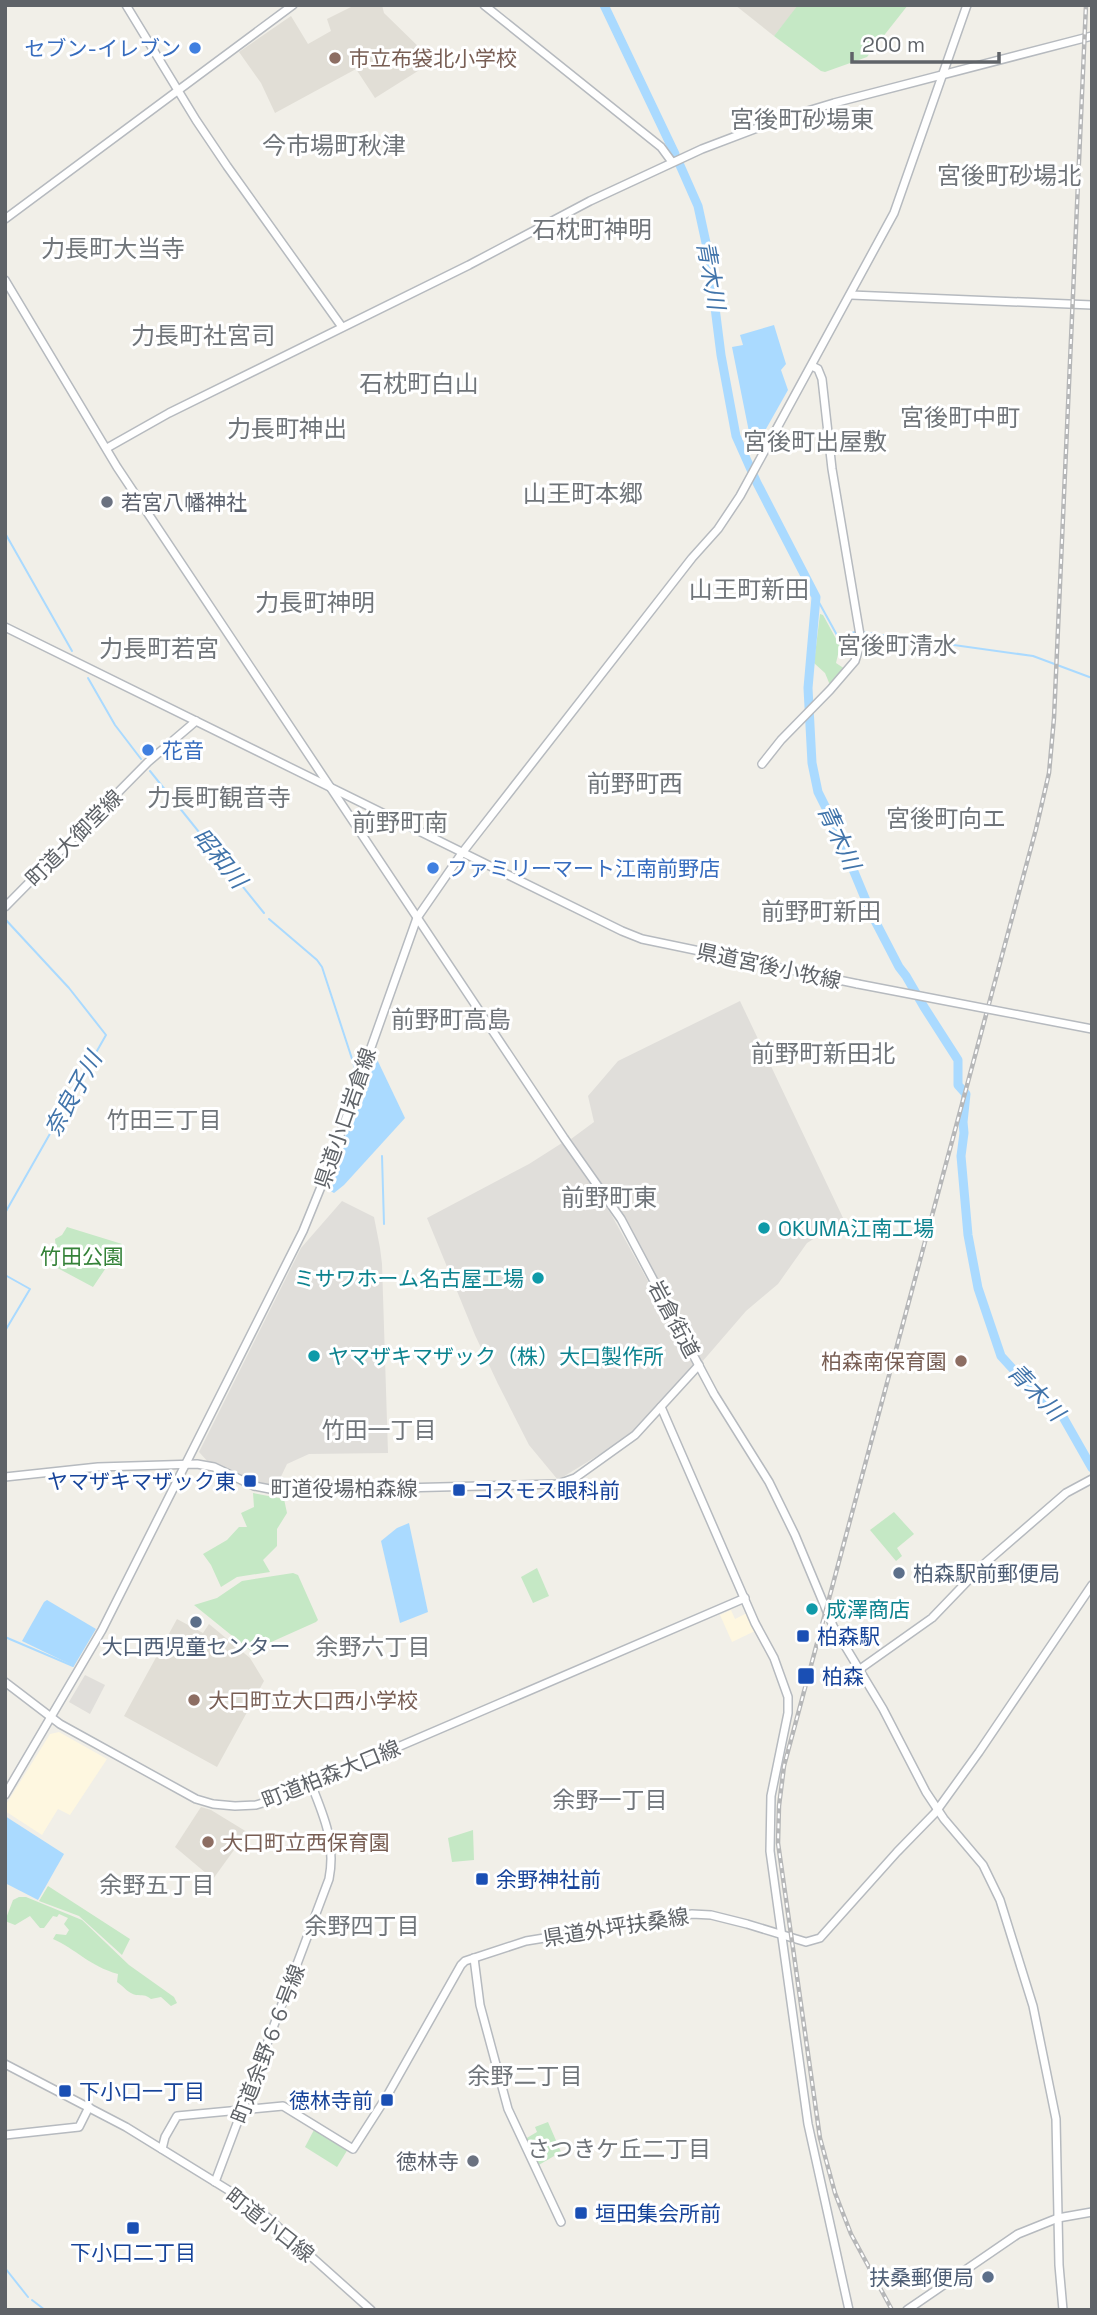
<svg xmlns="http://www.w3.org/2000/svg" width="1097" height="2315" font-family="'Space Grotesk','Noto Sans JP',sans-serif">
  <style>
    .commercial { fill: #fef7e0 }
    .industrial { fill: #e0deda }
    .education { fill: #e1ded6 }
    .green { fill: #c5e8c5 }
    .water { fill: #aadaff }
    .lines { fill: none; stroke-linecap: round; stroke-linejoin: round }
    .stream { stroke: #aadaff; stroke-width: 2 }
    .river { stroke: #aadaff; stroke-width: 9 }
    .secondary-casing { stroke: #b6babf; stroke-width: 10 }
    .secondary { stroke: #fff; stroke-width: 7 }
    .rail-casing { stroke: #b6b7b8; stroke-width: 4.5 }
    .rail { stroke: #fff; stroke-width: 2; stroke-dasharray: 5; stroke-linecap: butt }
    .secondary-bridge-casing { stroke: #b6babf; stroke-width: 10; stroke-linecap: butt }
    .secondary-bridge { stroke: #fff; stroke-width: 7 }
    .shop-dot { fill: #3f7fe0; stroke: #fff; stroke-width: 2.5 }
    .education-dot { fill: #8d6e63; stroke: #fff; stroke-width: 2.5 }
    .worship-dot { fill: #6b7280; stroke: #fff; stroke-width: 2.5 }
    .culture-dot { fill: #0f9aa8; stroke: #fff; stroke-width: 2.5 }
    .transit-dot { fill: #1a4fb4; stroke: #fff; stroke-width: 2.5 }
    .service-dot { fill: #5c6f8a; stroke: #fff; stroke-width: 2.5 }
    .labels { text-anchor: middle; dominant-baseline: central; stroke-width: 6; stroke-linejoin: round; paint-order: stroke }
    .shop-label { font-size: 21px; fill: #366cbe; stroke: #fff; text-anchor: start }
    .education-label { font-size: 21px; fill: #785e54; stroke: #fff; text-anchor: start }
    .worship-label { font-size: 21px; fill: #5b616d; stroke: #fff; text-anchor: start }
    .street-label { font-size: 21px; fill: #5f6368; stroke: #fff }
    .culture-label { font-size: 21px; fill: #0d838f; stroke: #fff; text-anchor: start }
    .park-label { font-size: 21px; fill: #348238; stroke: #fff }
    .transit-label { font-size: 21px; fill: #164399; stroke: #fff; text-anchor: start }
    .service-label { font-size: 21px; fill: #4e5e75; stroke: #fff; text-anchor: start }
    .water-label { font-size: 23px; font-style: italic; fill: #4174aa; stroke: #fff }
    .neighbourhood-label { font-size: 23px; fill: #70757a; stroke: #fff }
    .quarter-label { font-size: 24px; fill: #70757a; stroke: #fff }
  </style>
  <rect width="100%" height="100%" fill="#f1efe8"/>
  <g class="commercial">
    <polygon points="731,1610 735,1619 747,1613 755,1631 732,1642 720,1615"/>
    <polygon points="59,1732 107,1759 70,1815 58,1809 42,1835 5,1811 5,1806 50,1734"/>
  </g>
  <g class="industrial">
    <polygon points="740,1001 844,1220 807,1243 778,1284 746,1311 702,1362 624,1219 571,1139 594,1122 588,1096 618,1061"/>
    <polygon points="562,1143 611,1214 694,1365 637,1428 615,1445 558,1480 529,1445 498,1384 475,1335 427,1218 529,1164"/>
    <polygon points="342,1201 374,1217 380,1248 382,1264 388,1453 309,1454 287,1464 276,1487 262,1486 209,1463 199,1452 301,1248"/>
    <polygon points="85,1675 105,1685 90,1714 69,1702"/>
  </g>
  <g class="education">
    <polygon points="355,5 382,5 384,13 425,53 429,64 375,98 356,69 275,113 261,83 239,52 291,16 308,44 331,31 327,19"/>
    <polygon points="735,5 799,5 774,36"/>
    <polygon points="177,1619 203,1633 209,1624 250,1658 264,1681 217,1767 124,1716"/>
    <polygon points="201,1807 211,1810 247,1832 213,1879 175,1847"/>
  </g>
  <g class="green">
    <polygon points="798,5 908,5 867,57 825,72 821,71 774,36"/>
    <polygon points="820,614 823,615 840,646 836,663 845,669 830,685 825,673 814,663"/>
    <polygon points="67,1227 122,1244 93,1287 50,1264 56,1250 55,1239 62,1235"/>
    <polygon points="253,1493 284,1499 287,1513 277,1529 277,1546 263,1560 270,1572 237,1577 221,1587 211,1565 203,1554 227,1540 239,1527 247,1527 241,1513 254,1507"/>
    <polygon points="894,1512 914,1534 897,1548 902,1556 896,1561 870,1530"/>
    <polygon points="537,1568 549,1596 533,1603 521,1577"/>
    <polygon points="293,1573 298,1575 318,1620 316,1622 251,1651 194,1605 217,1598 242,1581"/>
    <polygon points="473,1830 474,1860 452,1862 448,1838"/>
    <polygon points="48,1886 130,1939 122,1955 79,1916 39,1901"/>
    <path d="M19,1897H26L82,1920L129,1965L174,1997L177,2003L171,2006L161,1997L151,1999C145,1994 143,1996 136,1995C129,1994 123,1986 117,1982L118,1974C89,1966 76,1949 53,1939L56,1934L66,1935L69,1930L64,1924L68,1918L59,1914L57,1917L53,1916L44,1928H40L30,1916L15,1925L5,1921L13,1900Z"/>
    <polygon points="548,2122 561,2152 537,2166 525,2139 537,2132 535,2127"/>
    <polygon points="315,2128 348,2149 337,2167 305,2147"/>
  </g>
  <g class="water">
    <polygon points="774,325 786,364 781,370 788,390 753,452 732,347 743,345 740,335"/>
    <polygon points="374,1053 405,1118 344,1185 334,1193 327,1189"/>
    <polygon points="409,1523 428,1612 400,1623 381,1541 397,1528"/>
    <polygon points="47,1600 96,1629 74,1666 22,1641 44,1602"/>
    <polygon points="5,1816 64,1854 38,1900 5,1883"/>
  </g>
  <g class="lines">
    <g class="stream">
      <polyline points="5,533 72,651"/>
      <polyline points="816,597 838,637 855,632"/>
      <polyline points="861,632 1033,656 1092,678"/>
      <polyline points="88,678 115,725 141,759"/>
      <polyline points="150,771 264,913"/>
      <polyline points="5,919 69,988 106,1035 5,1213"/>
      <polyline points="269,919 317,960 322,967 355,1068"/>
      <polyline points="382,1156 384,1224"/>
      <polyline points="5,1275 30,1289 5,1331"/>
      <polyline points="5,1637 73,1666"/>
      <polyline points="5,2268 28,2297"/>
      <polyline points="32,2300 45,2310"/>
    </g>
    <g class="river">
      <polyline points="604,5 675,154"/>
      <polyline points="679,163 698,206 708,252 721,355 736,436 757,483 816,597 808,688 812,763 818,792 835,826 872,915 899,967 906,976 924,1007 958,1060 958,1085 966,1094 963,1122 964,1133 961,1156 968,1235 978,1288 1001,1356 1045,1404 1059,1410 1092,1468"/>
    </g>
    <g class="secondary-casing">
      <g id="secondary">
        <polyline points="126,5 196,120 227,166 342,327"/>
        <polyline points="484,5 661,147 672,162"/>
        <polyline points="5,219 293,5"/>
        <polyline points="5,280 117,467 564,1138 621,1219 714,1394 769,1482 795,1535 833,1626 883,1709 926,1792 944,1819 983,1865 1000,1900 1033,2006 1056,2119 1059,2265 1063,2310"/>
        <polyline points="851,295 1092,305"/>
        <polyline points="107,448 169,413 469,265 590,201 702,149 781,119 834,103 1092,36"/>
        <polyline points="5,627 622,931 642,939 858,984"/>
        <polyline points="762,764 781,740 830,690 855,661 861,641 832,469 822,379 818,369 812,366"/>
        <polyline points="5,907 148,762 196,721"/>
        <polyline points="661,1407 755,1623 774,1658 788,1697 788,1713 771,1796 770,1851 808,2124 849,2310"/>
        <polyline points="5,1477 98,1467 197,1464 214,1467 254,1486 280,1491 558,1484 575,1478 635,1435 699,1365"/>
        <polyline points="860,1669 932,1618 983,1565 1066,1493 1092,1479"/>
        <polyline points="5,1682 60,1724 196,1799 213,1804 235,1806 256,1805 279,1798 745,1598"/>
        <polyline points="5,1795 102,1630 303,1231 325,1177 417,918 462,853 692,558 718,529 740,496 894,213 967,5"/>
        <polyline points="474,1958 480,2005 508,2109 561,2222"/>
        <polyline points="5,2064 126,2127 246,2201 267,2217 371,2310"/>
        <polyline points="5,2135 79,2127 89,2107"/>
        <polyline points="162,2149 165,2137 177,2116 283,2106 353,2149 387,2096 461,1965 465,1961 526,1941 692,1914 711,1915 747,1924 806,1942 820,1938 897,1852 935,1813 979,1752 1092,1585"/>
        <path d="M215,2182L329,1879C336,1844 324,1816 311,1784"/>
        <polyline points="907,2310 1018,2234 1058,2218 1092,2212"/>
      </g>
    </g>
    <use href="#secondary" class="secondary"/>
    <g class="rail-casing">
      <polyline id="rail" points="892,2310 851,2234 835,2193 820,2138 778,1843 779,1806 784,1766 1036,829 1049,773 1054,718 1086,5"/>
    </g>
    <use href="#rail" class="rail"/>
    <g class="secondary-bridge-casing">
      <polyline id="secondary-bridge" points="858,984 1092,1029"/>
    </g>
    <use href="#secondary-bridge" class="secondary-bridge"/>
  </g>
  <g class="shop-dot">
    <circle cx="195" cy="48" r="7"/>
    <circle cx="148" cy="750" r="7"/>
    <circle cx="433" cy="868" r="7"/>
  </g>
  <g class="education-dot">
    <circle cx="335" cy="58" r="7"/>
    <circle cx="961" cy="1361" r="7"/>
    <circle cx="194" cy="1700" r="7"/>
    <circle cx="208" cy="1842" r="7"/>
  </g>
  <g class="worship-dot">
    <circle cx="107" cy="502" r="7"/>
    <circle cx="473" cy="2161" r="7"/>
  </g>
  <g class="culture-dot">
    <circle cx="764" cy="1228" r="7"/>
    <circle cx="538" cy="1278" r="7"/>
    <circle cx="314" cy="1356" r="7"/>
    <circle cx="812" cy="1609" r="7"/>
  </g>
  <g class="transit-dot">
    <rect x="243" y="1474" width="14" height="14" rx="3.5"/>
    <rect x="452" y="1483" width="14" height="14" rx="3.5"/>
    <rect x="796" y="1629" width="14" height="14" rx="3.5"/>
    <rect x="797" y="1667" width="18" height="18" rx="3.5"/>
    <rect x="475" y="1872" width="14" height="14" rx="3.5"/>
    <rect x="58" y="2084" width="14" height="14" rx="3.5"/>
    <rect x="380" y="2093" width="14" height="14" rx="3.5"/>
    <rect x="574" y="2206" width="14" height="14" rx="3.5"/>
    <rect x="126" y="2221" width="14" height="14" rx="3.5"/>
  </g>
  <g class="service-dot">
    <circle cx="899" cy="1573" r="7"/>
    <circle cx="196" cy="1622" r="7"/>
    <circle cx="988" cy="2277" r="7"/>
  </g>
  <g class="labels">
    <g class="shop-label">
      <text x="181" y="48" text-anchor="end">セブン-イレブン</text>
      <text x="162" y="750">花音</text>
      <text x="447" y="868">ファミリーマート江南前野店</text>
    </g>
    <g class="education-label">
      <text x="349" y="58">市立布袋北小学校</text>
      <text x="947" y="1361" text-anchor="end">柏森南保育園</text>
      <text x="208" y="1700">大口町立大口西小学校</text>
      <text x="222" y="1842">大口町立西保育園</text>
    </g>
    <g class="worship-label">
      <text x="121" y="502">若宮八幡神社</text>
      <text x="459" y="2161" text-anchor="end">徳林寺</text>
    </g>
    <g class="street-label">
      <text transform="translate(74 838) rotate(-45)">町道大御堂線</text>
      <text transform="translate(769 966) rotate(12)">県道宮後小牧線</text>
      <text transform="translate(345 1118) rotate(-71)">県道小口岩倉線</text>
      <text transform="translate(674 1319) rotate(62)">岩倉街道</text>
      <text x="344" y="1488">町道役場柏森線</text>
      <text transform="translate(331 1774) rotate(-22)">町道柏森大口線</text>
      <text transform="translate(616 1927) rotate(-9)">県道外坪扶桑線</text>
      <text transform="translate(268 2044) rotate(-69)">町道余野６６号線</text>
      <text transform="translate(270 2225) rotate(38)">町道小口線</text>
    </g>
    <g class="culture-label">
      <text x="778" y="1228">OKUMA江南工場</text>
      <text x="524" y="1278" text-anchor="end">ミサワホーム名古屋工場</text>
      <text x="328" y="1356">ヤマザキマザック（株）大口製作所</text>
      <text x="826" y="1609">成澤商店</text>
    </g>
    <g class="park-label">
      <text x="82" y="1256">竹田公園</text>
    </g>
    <g class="transit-label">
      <text x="236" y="1481" text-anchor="end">ヤマザキマザック東</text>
      <text x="473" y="1490">コスモス眼科前</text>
      <text x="817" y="1636">柏森駅</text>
      <text x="822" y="1676">柏森</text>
      <text x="496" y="1879">余野神社前</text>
      <text x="79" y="2091">下小口一丁目</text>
      <text x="373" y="2100" text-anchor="end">徳林寺前</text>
      <text x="595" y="2213">垣田集会所前</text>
      <text x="133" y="2252" text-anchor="middle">下小口二丁目</text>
    </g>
    <g class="service-label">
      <text x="913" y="1573">柏森駅前郵便局</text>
      <text x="196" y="1646" text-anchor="middle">大口西児童センター</text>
      <text x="974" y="2277" text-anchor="end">扶桑郵便局</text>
    </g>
    <g class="water-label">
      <text transform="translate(711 275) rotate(80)">青木川</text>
      <text transform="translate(839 837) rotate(65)">青木川</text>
      <text transform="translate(220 858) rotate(51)">昭和川</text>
      <text transform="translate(73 1094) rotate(-61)">奈良子川</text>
      <text transform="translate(1036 1392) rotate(46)">青木川</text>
    </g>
    <g class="neighbourhood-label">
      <text x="164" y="1120">竹田三丁目</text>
      <text x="379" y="1430">竹田一丁目</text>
      <text x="373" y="1647">余野六丁目</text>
      <text x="610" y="1800">余野一丁目</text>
      <text x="157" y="1885">余野五丁目</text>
      <text x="362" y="1926">余野四丁目</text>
      <text x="525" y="2076">余野二丁目</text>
      <text x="619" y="2149">さつきケ丘二丁目</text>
    </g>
    <g class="quarter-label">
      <text x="802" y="119">宮後町砂場東</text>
      <text x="334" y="145">今市場町秋津</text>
      <text x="1009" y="175">宮後町砂場北</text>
      <text x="592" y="229">石枕町神明</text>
      <text x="113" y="248">力長町大当寺</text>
      <text x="203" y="335">力長町社宮司</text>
      <text x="419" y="383">石枕町白山</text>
      <text x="960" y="417">宮後町中町</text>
      <text x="287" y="428">力長町神出</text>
      <text x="815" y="441">宮後町出屋敷</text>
      <text x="583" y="493">山王町本郷</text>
      <text x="749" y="589">山王町新田</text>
      <text x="315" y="602">力長町神明</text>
      <text x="897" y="645">宮後町清水</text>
      <text x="159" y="648">力長町若宮</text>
      <text x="635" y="783">前野町西</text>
      <text x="219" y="797">力長町観音寺</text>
      <text x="946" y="818">宮後町向エ</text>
      <text x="400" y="822">前野町南</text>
      <text x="821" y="911">前野町新田</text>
      <text x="451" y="1019">前野町高島</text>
      <text x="823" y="1053">前野町新田北</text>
      <text x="609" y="1197">前野町東</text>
    </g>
  </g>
  <rect width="1097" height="2315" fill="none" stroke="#5f6368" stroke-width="14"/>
  <path d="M852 52v10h147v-10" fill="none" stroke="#5f6368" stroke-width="3.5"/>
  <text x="862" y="52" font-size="21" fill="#5f6368" stroke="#ffffff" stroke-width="5" paint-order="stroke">200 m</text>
</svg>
